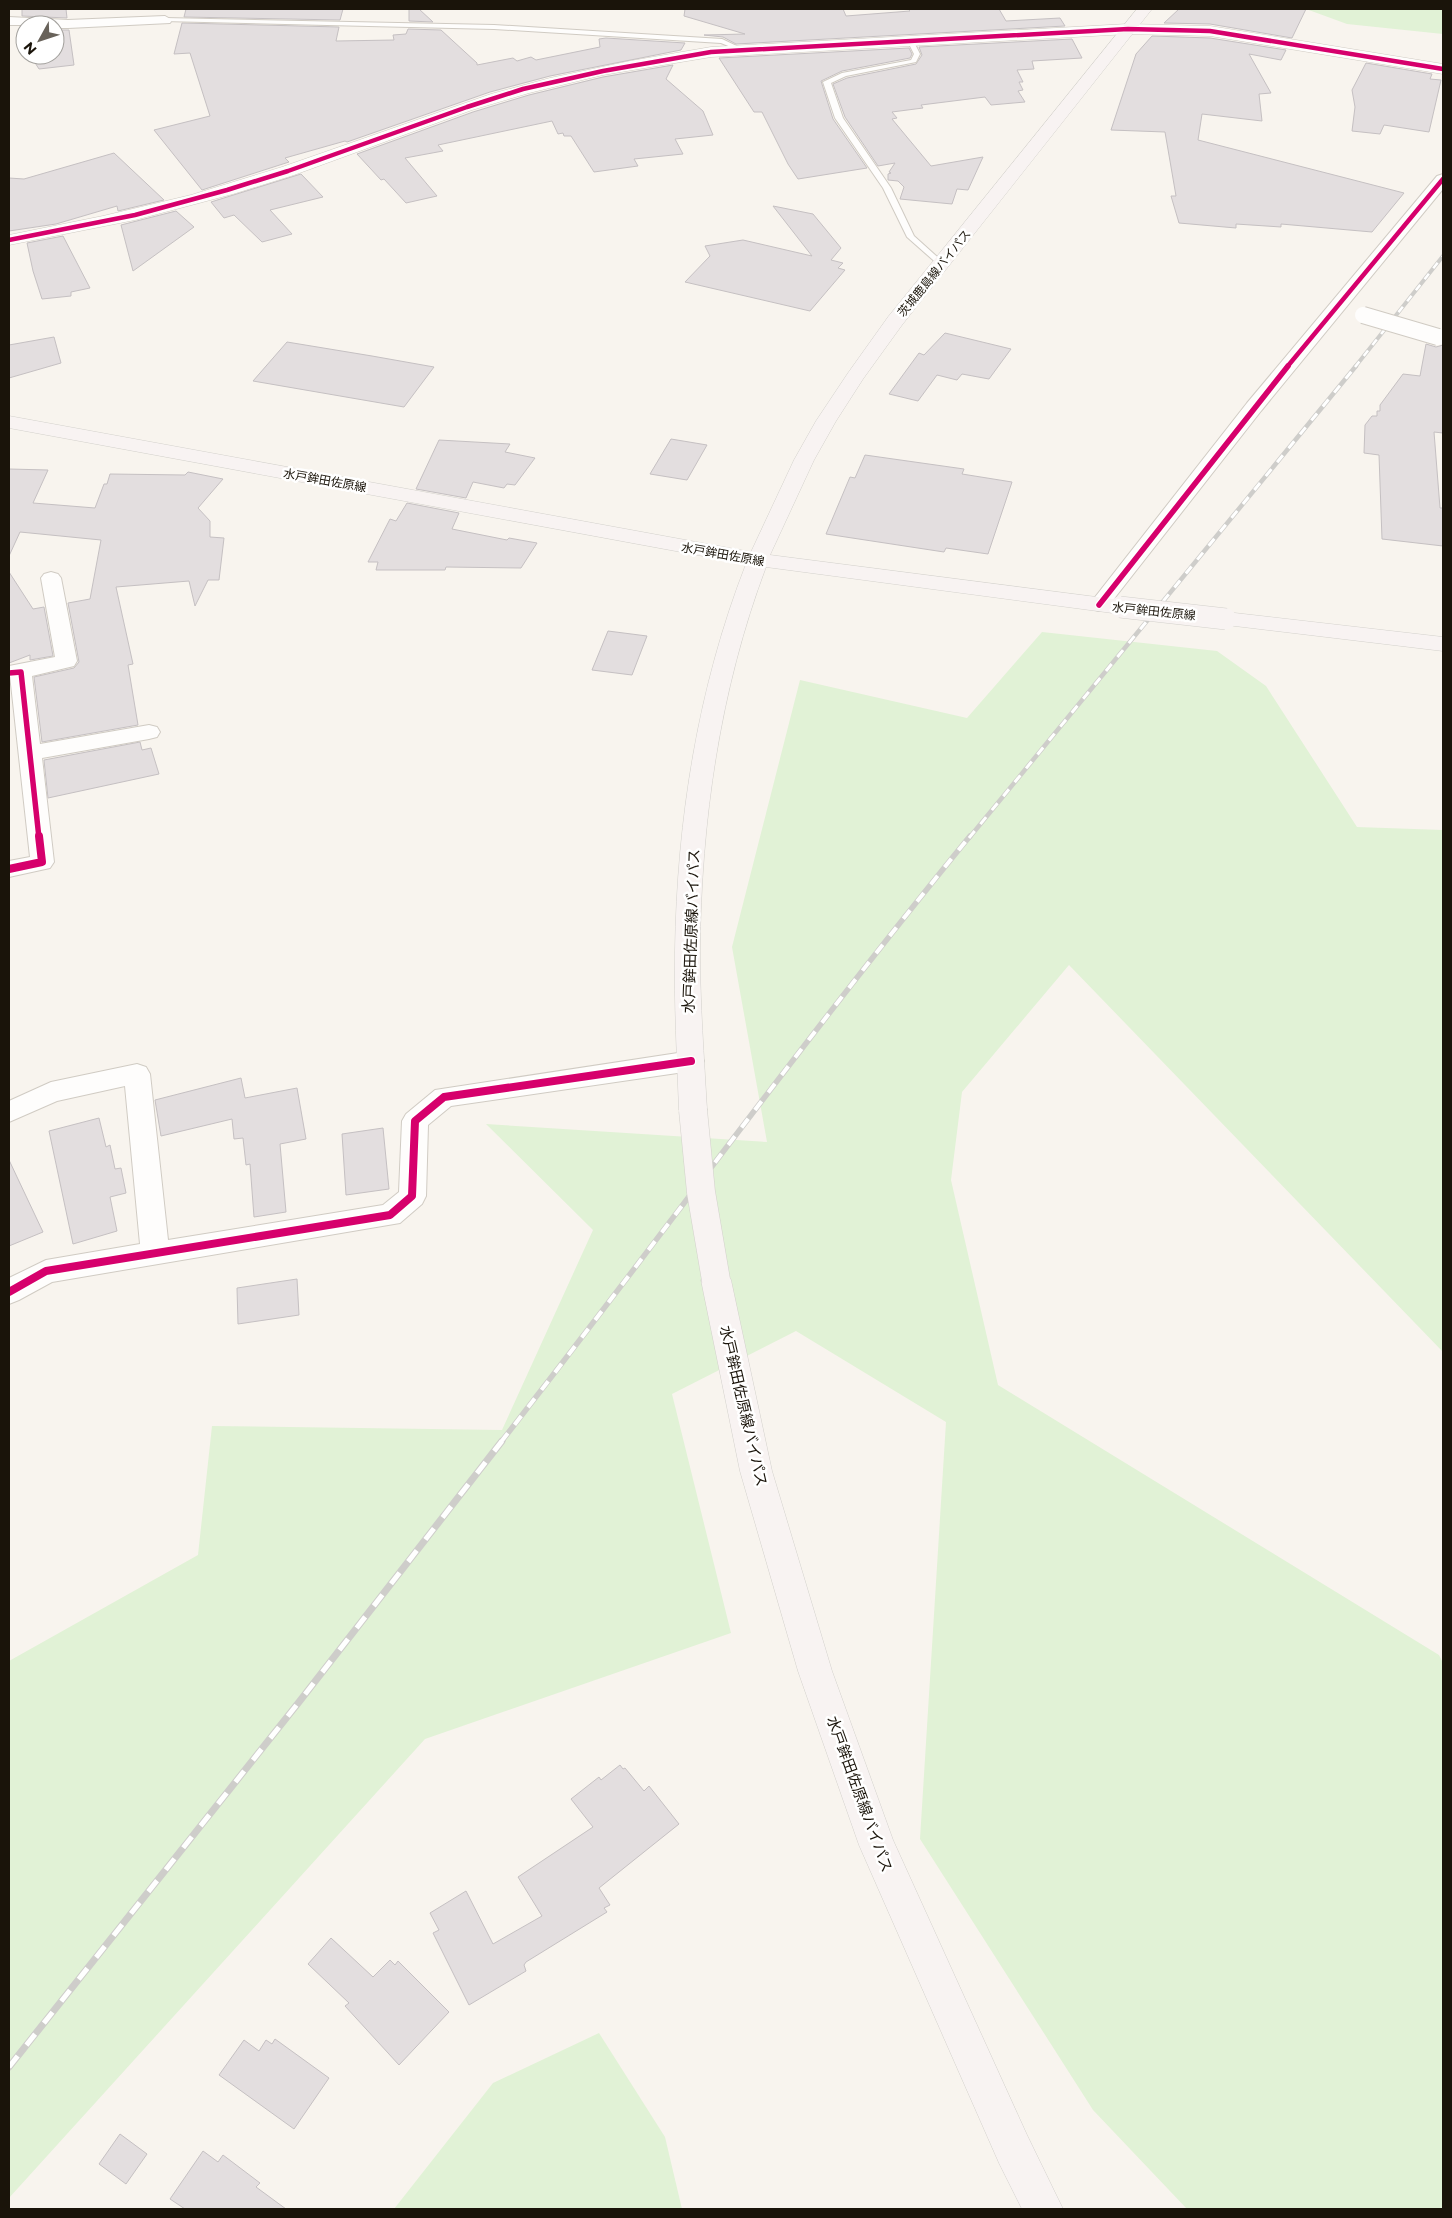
<svg xmlns="http://www.w3.org/2000/svg" width="1452" height="2218" font-family="Montserrat,'Noto Sans JP',sans-serif">
  <style>
    .green { fill: #e1f2d6 }
    .building { fill: #e3dedf; stroke: #c5c0c2 }
    .lines { fill: none; stroke-linecap: round; stroke-linejoin: round }
    .lane-casing { stroke: #d0cbc3; stroke-width: 2 }
    .street-casing { stroke: #d0cbc3; stroke-width: 2 }
    .secondary-casing { stroke: #d0cbc3; stroke-width: 1 }
    .primary-casing { stroke: #d3d1cc; stroke-width: 1 }
    .lane { fill: #fefdfc; fill-rule: evenodd }
    .street { fill: #fefdfc; fill-rule: evenodd }
    .secondary { fill: #fefdfc; fill-rule: evenodd }
    .primary { fill: #f8f3f2; fill-rule: evenodd }
    .rail-far3-casing { stroke: #cecdca; stroke-width: 4 }
    .rail-far2-casing { stroke: #cecdca; stroke-width: 4.5 }
    .rail-far1-casing { stroke: #cecdca; stroke-width: 5.5 }
    .rail-casing { stroke: #cecdca; stroke-width: 7 }
    .rail-far3 { stroke: #fff; stroke-width: 2.5; stroke-dasharray: 7; stroke-linecap: butt }
    .rail-far2 { stroke: #fff; stroke-width: 3; stroke-dasharray: 9; stroke-linecap: butt }
    .rail-far1 { stroke: #fff; stroke-width: 4; stroke-dasharray: 11; stroke-linecap: butt }
    .rail { stroke: #fff; stroke-width: 5; stroke-dasharray: 14; stroke-linecap: butt }
    .street-bridge-casing { stroke: #d0cbc3; stroke-width: 18; stroke-linecap: butt }
    .primary-bridge-far1-casing { stroke: #d3d1cc; stroke-width: 22; stroke-linecap: butt }
    .primary-bridge-casing { stroke: #d3d1cc; stroke-width: 29; stroke-linecap: butt }
    .street-bridge { stroke: #fefdfc; stroke-width: 16 }
    .primary-bridge-far1 { stroke: #f8f3f2; stroke-width: 21 }
    .primary-bridge { stroke: #f8f3f2; stroke-width: 28 }
    .cycleway-far2-casing { stroke: #fff; stroke-width: 6 }
    .cycleway-far1-casing { stroke: #fff; stroke-width: 8 }
    .cycleway-casing { stroke: #fff; stroke-width: 11 }
    .cycleway-far2 { stroke: #d6006c; stroke-width: 4.5 }
    .cycleway-far1 { stroke: #d6006c; stroke-width: 5.5 }
    .cycleway { stroke: #d6006c; stroke-width: 8 }
    .labels { text-anchor: middle; dominant-baseline: central; stroke-width: 5; stroke-linejoin: round; paint-order: stroke }
    .far-street-label { font-size: 12px; fill: #1a140a; stroke: #fff }
    .street-label { font-size: 15px; fill: #1a140a; stroke: #fff }
  </style>
  <rect width="100%" height="100%" fill="#f8f4ee"/>
  <g class="green">
    <polygon points="1306,9 1443,9 1443,34 1347,24"/>
    <polygon points="1042,632 1217,651 1266,686 1357,827 1443,830 1443,1352 1069,965 962,1092 951,1180 998,1385 1439,1655 1443,1663 1443,2209 1187,2209 1093,2110 920,1839 946,1422 796,1331 672,1394 731,1633 425,1739 9,2198 9,1661 198,1555 212,1426 502,1430 593,1230 486,1124 767,1142 732,947 800,680 967,718"/>
    <polygon points="599,2033 665,2137 682,2209 394,2209 493,2083"/>
  </g>
  <g class="building">
    <polygon points="22,9 66,9 67,18 22,16"/>
    <polygon points="186,9 343,9 340,20 184,17"/>
    <polygon points="409,9 419,9 433,22 409,21"/>
    <polygon points="685,9 843,9 846,16 910,11 908,9 999,9 1006,21 1060,18 1065,26 736,44 723,37 704,35 745,34 684,16"/>
    <polygon points="1179,9 1306,9 1292,38 1210,24 1164,23"/>
    <polygon points="182,23 339,27 336,41 394,40 393,35 406,34 408,29 441,30 477,63 477,65 513,58 517,61 531,57 536,60 600,47 599,39 606,38 685,43 681,50 550,76 490,92 347,142 345,141 285,158 289,162 202,190 154,130 210,116 190,53 174,54"/>
    <polygon points="55,30 69,30 74,65 39,69 30,55 55,55"/>
    <polygon points="1152,36 1210,38 1286,50 1281,60 1249,54 1271,93 1259,94 1262,121 1202,114 1198,140 1404,193 1372,232 1281,224 1281,227 1236,224 1236,228 1179,223 1171,196 1176,196 1165,132 1111,130 1136,54"/>
    <polygon points="1072,39 1082,58 1032,61 1034,69 1017,70 1023,82 1019,82 1023,90 1018,91 1025,102 991,105 985,97 921,105 923,108 892,112 897,118 892,119 931,166 983,157 968,190 957,189 952,204 900,199 904,187 898,181 888,180 888,174 891,173 889,172 895,163 878,166 845,117 833,84 847,78 916,64 922,55 919,47"/>
    <polygon points="909,48 912,54 910,58 842,71 821,81 833,119 867,168 798,179 788,164 762,112 754,112 719,58"/>
    <polygon points="1366,63 1432,74 1430,79 1441,80 1429,132 1384,125 1380,134 1352,131 1355,107 1352,90"/>
    <polygon points="673,65 666,79 703,111 713,135 675,139 683,154 634,159 638,166 594,172 571,136 564,136 563,133 558,134 552,121 438,145 443,151 405,158 437,196 406,203 384,179 381,180 357,154 473,112 529,95 603,77"/>
    <polygon points="114,153 164,200 118,211 117,206 56,224 9,231 9,178 24,179"/>
    <polygon points="301,174 323,197 270,210 292,234 262,242 234,215 224,218 211,202"/>
    <polygon points="773,206 813,214 841,248 831,260 843,263 838,268 845,270 810,311 685,282 710,256 705,246 743,240 812,256"/>
    <polygon points="176,211 194,227 133,271 121,225"/>
    <polygon points="63,236 90,288 71,292 71,296 42,299 33,271 27,243"/>
    <polygon points="945,333 1011,349 989,379 962,374 957,380 937,375 918,401 889,394 919,353 924,355"/>
    <polygon points="54,337 61,363 9,378 9,345"/>
    <polygon points="287,342 372,356 434,367 404,407 253,381"/>
    <polygon points="1426,344 1436,347 1443,345 1443,433 1434,432 1440,508 1443,508 1443,546 1382,539 1379,455 1364,453 1365,425 1372,416 1377,416 1377,411 1380,411 1380,405 1403,374 1420,376"/>
    <polygon points="671,439 707,445 687,480 650,474"/>
    <polygon points="439,440 510,444 505,452 535,458 515,485 507,484 504,488 473,482 466,498 416,489"/>
    <polygon points="865,455 964,469 962,474 1012,482 988,554 946,548 944,552 826,534 850,477 855,478"/>
    <polygon points="9,469 48,470 33,503 95,508 104,484 107,484 110,474 185,475 188,472 223,479 198,508 210,521 210,537 224,538 219,580 208,580 195,606 189,581 116,587 133,664 128,665 138,725 42,742 34,677 74,668 79,662 68,603 90,599 101,540 20,532 9,556"/>
    <polygon points="407,503 459,513 452,529 507,540 509,538 537,543 521,568 446,567 445,570 376,570 378,562 368,562 390,519 396,521"/>
    <polygon points="9,572 33,609 44,607 53,656 30,660 30,655 9,663"/>
    <polygon points="608,631 647,636 632,675 592,670"/>
    <polygon points="140,742 142,750 151,748 159,774 48,798 44,760"/>
    <polygon points="241,1078 245,1098 297,1088 306,1139 280,1144 286,1212 254,1217 250,1164 246,1165 243,1138 234,1139 232,1119 161,1136 155,1100"/>
    <polygon points="99,1118 106,1147 110,1145 115,1169 121,1168 126,1193 110,1197 117,1231 73,1244 49,1131"/>
    <polygon points="383,1128 389,1189 346,1195 342,1134"/>
    <polygon points="9,1160 43,1232 9,1246"/>
    <polygon points="297,1279 299,1315 238,1324 237,1288"/>
    <polygon points="620,1765 623,1769 625,1768 644,1791 649,1786 679,1824 599,1888 610,1905 604,1908 607,1912 526,1962 524,1965 526,1971 469,2005 433,1933 439,1930 430,1913 466,1891 493,1944 542,1916 518,1877 593,1827 571,1799 599,1777 601,1780"/>
    <polygon points="331,1938 373,1977 390,1960 395,1965 398,1961 449,2012 399,2065 345,2006 349,2003 308,1964"/>
    <polygon points="275,2039 329,2078 294,2129 219,2075 244,2040 259,2051 266,2040 272,2044"/>
    <polygon points="120,2134 147,2154 126,2184 99,2164"/>
    <polygon points="203,2151 218,2162 223,2155 260,2183 256,2187 286,2209 185,2209 170,2199"/>
  </g>
  <g class="lines">
    <g class="lane-casing">
      <g id="lane">
        <polygon points="165,18 494,25 722,39 743,49 738,50 721,43 494,29 163,21 162,20"/>
        <polygon points="910,38 913,40 920,54 916,62 846,76 831,83 843,118 891,188 914,236 944,263 945,265 941,267 907,237 883,188 835,118 823,82 842,73 911,60 914,54 907,40"/>
      </g>
    </g>
    <g class="street-casing">
      <g id="street">
        <polygon points="165,16 172,20 170,23 68,28 55,28 55,25 9,25 9,17 68,20"/>
        <polygon points="1443,174 1443,189 1261,411 1106,609 1099,611 1092,609 1089,605 1092,601 1247,403 1437,176"/>
        <polygon points="51,572 58,574 61,578 77,661 74,666 32,676 40,744 149,725 157,727 160,732 157,737 149,739 42,758 54,862 50,868 9,877 9,861 30,857 9,666 55,657 41,578 44,574"/>
        <polygon points="691,1051 700,1054 704,1061 700,1068 691,1071 451,1106 428,1125 426,1196 422,1204 400,1223 52,1282 19,1300 9,1304 9,1278 46,1260 140,1244 125,1086 57,1101 9,1122 9,1101 51,1082 137,1064 146,1067 150,1074 168,1240 383,1205 399,1192 402,1121 406,1114 435,1090"/>
      </g>
    </g>
    <g class="secondary-casing">
      <polygon id="secondary" points="1128,24 1210,26 1443,64 1443,74 1210,36 1128,34 711,57 603,75 529,93 472,110 294,175 233,194 135,220 9,245 9,235 103,216 191,195 282,167 491,94 550,78 630,61 711,47"/>
    </g>
    <g class="primary-casing">
      <g id="primary">
        <path d="M1137,9H1152L902,325L863,379L836,421L814,460L770,555L1120,600L1128,602L1131,607L1128,612L1120,614L766,567C720,689 701,821 700,951C700,1004 704,1057 707,1110L703,1117L693,1121L683,1117L679,1110C677,1057 674,1004 675,951C677,819 698,687 746,564L9,428V416L751,552L794,460L816,421L848,373L888,317Z"/>
        <polygon points="1226,612 1443,637 1443,651 1218,624 1215,619 1218,614"/>
        <polygon points="716,1268 726,1271 731,1280 772,1471 832,1671 893,1840 1027,2135 1063,2209 1022,2209 999,2163 859,1845 798,1671 740,1471 701,1280 706,1271"/>
      </g>
    </g>
    <use href="#lane" class="lane"/>
    <use href="#street" class="street"/>
    <use href="#secondary" class="secondary"/>
    <use href="#primary" class="primary"/>
    <g class="rail-far3-casing">
      <polyline id="rail-far3" points="1355,367 1443,256"/>
    </g>
    <g class="rail-far2-casing">
      <polyline id="rail-far2" points="969,838 1356,366"/>
    </g>
    <g class="rail-far1-casing">
      <path id="rail-far1" d="M501,1442C658,1241 808,1034 970,836"/>
    </g>
    <g class="rail-casing">
      <polyline id="rail" points="9,2067 299,1702 502,1441"/>
    </g>
    <use href="#rail-far3" class="rail-far3"/>
    <use href="#rail-far2" class="rail-far2"/>
    <use href="#rail-far1" class="rail-far1"/>
    <use href="#rail" class="rail"/>
    <g class="street-bridge-casing">
      <polyline id="street-bridge" points="1363,315 1438,337"/>
    </g>
    <g class="primary-bridge-far1-casing">
      <polyline id="primary-bridge-far1" points="1120,607 1226,619"/>
    </g>
    <g class="primary-bridge-casing">
      <polyline id="primary-bridge" points="693,1110 701,1192 716,1280"/>
    </g>
    <use href="#street-bridge" class="street-bridge"/>
    <use href="#primary-bridge-far1" class="primary-bridge-far1"/>
    <use href="#primary-bridge" class="primary-bridge"/>
    <g class="cycleway-far2-casing">
      <g id="cycleway-far2">
        <polyline points="9,240 135,215 227,190 288,171 467,107 523,89 603,71 711,52 1128,29 1210,31 1443,69"/>
        <polyline points="1287,367 1443,179"/>
      </g>
    </g>
    <g class="cycleway-far1-casing">
      <g id="cycleway-far1">
        <polyline points="1099,605 1288,366"/>
        <polyline points="9,673 21,672 39,838"/>
      </g>
    </g>
    <g class="cycleway-casing">
      <g id="cycleway">
        <polyline points="9,869 42,862 39,836"/>
        <polyline points="9,1292 46,1271 390,1215 412,1196 415,1121 444,1097 691,1061"/>
      </g>
    </g>
    <use href="#cycleway-far2" class="cycleway-far2"/>
    <use href="#cycleway-far1" class="cycleway-far1"/>
    <use href="#cycleway" class="cycleway"/>
  </g>
  <g class="labels">
    <g class="far-street-label">
      <text transform="translate(934 273) rotate(-51)">茨城鹿島線バイパス</text>
      <text transform="translate(325 480) rotate(10)">水戸鉾田佐原線</text>
      <text transform="translate(723 554) rotate(10)">水戸鉾田佐原線</text>
      <text transform="translate(1154 611) rotate(6)">水戸鉾田佐原線</text>
    </g>
    <g class="street-label">
      <text transform="translate(691 931) rotate(-88)">水戸鉾田佐原線バイパス</text>
      <text transform="translate(744 1406) rotate(77)">水戸鉾田佐原線バイパス</text>
      <text transform="translate(860 1794) rotate(70)">水戸鉾田佐原線バイパス</text>
    </g>
  </g>
  <rect width="1452" height="2218" fill="none" stroke="#1a140a" stroke-width="20"/>
  <g transform="translate(40 40) rotate(230)"><circle r="24" fill="#ffffff" stroke="#a3a19d"/>
  <path d="M0-4L9 19L0 12L-9 19Z" fill="#68625a"/>
  <text y="-8" font-size="14" font-weight="bold" text-anchor="middle" fill="#1a140a">N</text>
  </g>
</svg>
